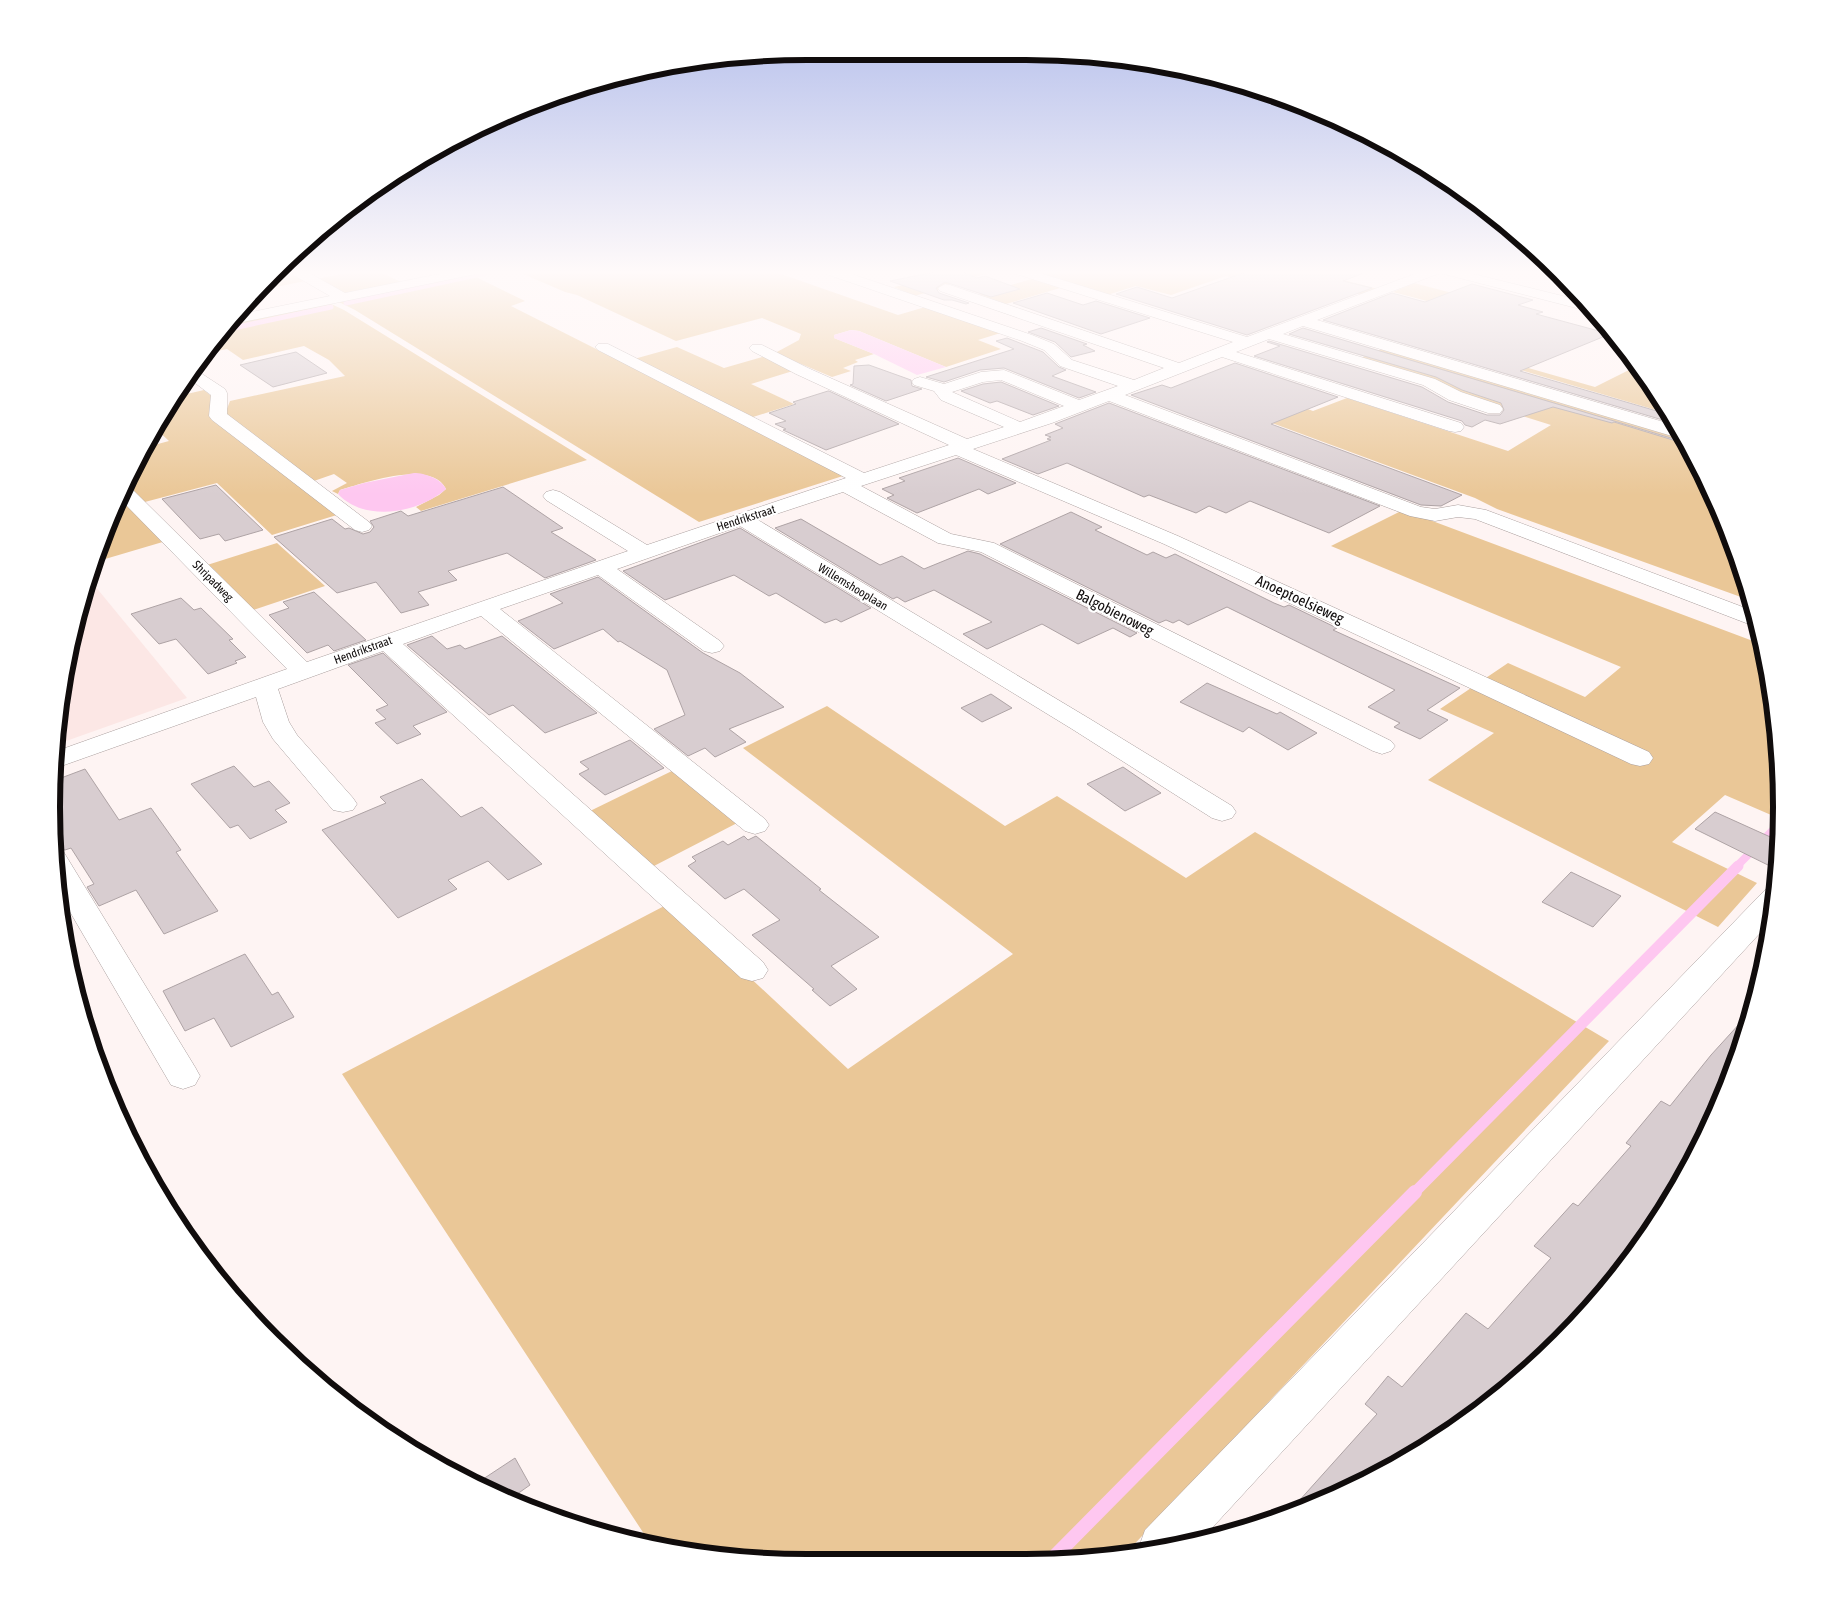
<svg xmlns="http://www.w3.org/2000/svg" width="1833" height="1614" font-family="'Asap Condensed',sans-serif">
  <style>
    .built { fill: #fce7e5 }
    .green { fill: #eac797 }
    .water { fill: #fec7f0 }
    .lines { fill: none; stroke-linecap: round; stroke-linejoin: round }
    .stream-far3 { stroke: #fec7f0; stroke-width: 5 }
    .stream-far2 { stroke: #fec7f0; stroke-width: 8 }
    .stream-far1 { stroke: #fec7f0; stroke-width: 11 }
    .stream { stroke: #fec7f0; stroke-width: 14 }
    .building { fill: #d8cdd0; stroke: #aea3a5 }
    .minor-casing { stroke: #aa9f9e; stroke-width: 1 }
    .minor { fill: #fff; fill-rule: evenodd }
    .labels { text-anchor: middle; dominant-baseline: central; stroke-width: 4.5; stroke-linejoin: round; paint-order: stroke }
    .far-street-label { font-size: 12px; fill: #100c0c; stroke: #fff }
    .street-label { font-size: 15px; fill: #100c0c; stroke: #fff }
    .rim { fill: none; stroke: #100c0c; stroke-width: 6 }
  </style>
  <rect width="100%" height="100%" fill="#fef4f3"/>
  <polygon class="built" points="90,580 187,698 55,745 66,660"/>
  <g class="green">
    <polygon points="362,270 376,270 403,283 345,294 316,279"/>
    <polygon points="514,270 770,270 898,315 932,305 1010,330 978,340 1001,349 946,367 859,331 851,330 834,335 834,338 874,354 855,360 858,362 843,368 851,371 832,377 775,353 799,340 801,334 762,318 676,341 577,295 565,292"/>
    <polygon points="910,270 1002,270 950,283 947,287 914,296 894,287 907,284 907,277 921,274"/>
    <polygon points="1024,270 1305,270 1378,289 1362,295 1271,272 1245,281 1226,276 1171,295 1136,286 1107,295"/>
    <polygon points="468,273 525,301 511,306 846,475 699,522 355,310 337,301"/>
    <polygon points="294,275 305,281 261,290 270,280"/>
    <polygon points="1039,277 1067,286 1006,304 979,294"/>
    <polygon points="1414,283 1494,304 1472,313 1393,292"/>
    <path d="M329,303L344,310L587,460L421,511L416,507L439,495L446,489C432,459 364,483 340,490L338,494L332,491L347,483L334,474L311,482L225,414L230,401L345,376L329,360L304,346L243,360L227,349L202,354L229,324Z"/>
    <polygon points="677,347 724,368 766,356 796,370 751,384 794,404 753,417 634,359"/>
    <polygon points="1443,347 1493,358 1595,387 1637,366 1666,413"/>
    <polygon points="1384,348 1681,435 1704,472 1752,601 1497,509 1475,498 1242,412 1278,398 1313,411 1347,398 1508,451 1551,425 1456,395 1358,359"/>
    <polygon points="204,390 215,399 210,417 340,514 272,535 217,483 141,503 125,485 143,448 169,441 154,427 174,397"/>
    <polygon points="120,495 166,541 95,562 109,518"/>
    <polygon points="1403,510 1761,644 1780,757 1778,818 1725,795 1672,842 1757,883 1718,927 1428,780 1494,733 1440,709 1508,663 1585,697 1621,667 1331,546"/>
    <polygon points="277,543 325,586 250,611 204,566"/>
    <polygon points="827,706 1005,826 1057,796 1186,878 1255,832 1609,1041 1126,1553 1075,1561 757,1561 650,1543 342,1074 670,903 848,1069 1013,954 743,748"/>
    <polygon points="676,769 741,821 652,867 590,811"/>
  </g>
  <g class="water">
    <polygon points="851,330 859,331 946,367 917,375 874,354 834,338 834,335"/>
    <path d="M414,473C425,473 441,479 446,489C419,513 365,523 338,494L340,490L364,483Z"/>
  </g>
  <g class="lines">
    <g class="stream-far3">
      <polyline points="346,303 500,270"/>
      <polyline points="224,330 331,307"/>
    </g>
    <polyline class="stream-far2" points="1736,867 1778,825"/>
    <polyline class="stream-far1" points="1414,1193 1738,866"/>
    <polyline class="stream" points="1050,1561 1415,1192"/>
  </g>
  <g class="building">
    <polygon points="946,270 958,270 977,278 985,276 1020,289 991,297 945,282 936,288 939,293 969,303 966,304 952,300 944,300 890,281"/>
    <polygon points="1252,270 1366,270 1366,272 1343,281 1372,288 1247,335 1116,294 1137,287 1172,298"/>
    <polygon points="1472,284 1533,300 1518,305 1543,312 1536,314 1610,334 1520,371 1667,414 1673,423 1323,320 1392,293 1425,302"/>
    <polygon points="1047,293 1083,305 1096,301 1150,318 1101,334 1013,303"/>
    <polygon points="1041,328 1087,344 1083,345 1095,351 1071,357 1055,342 1028,332"/>
    <polygon points="1303,328 1671,438 1682,438 1686,444 1614,422 1612,423 1553,407 1500,424 1485,420 1472,427 1465,425 1462,421 1254,356 1280,346 1267,342 1269,341 1422,387 1448,402 1487,415 1500,415 1504,410 1501,403 1462,390 1436,377 1289,334"/>
    <polygon points="1007,338 1043,352 1059,367 1066,370 1052,376 1096,392 1079,398 1004,368 980,370 944,382 926,377 1014,349 996,341"/>
    <polygon points="296,352 327,373 273,387 240,365"/>
    <polygon points="1235,363 1338,397 1271,424 1462,495 1441,506 1421,505 1131,395 1162,385 1171,388"/>
    <polygon points="869,365 911,380 912,386 922,389 886,401 850,385 853,384 854,366"/>
    <polygon points="1001,382 1059,406 1033,415 997,401 990,403 961,391 983,384"/>
    <polygon points="828,391 829,391 899,424 826,450 783,430 786,429 775,424 786,421 769,413 796,404 793,402"/>
    <polygon points="1109,403 1380,506 1329,533 1250,501 1226,513 1209,506 1196,513 1149,495 1144,497 1067,463 1038,474 1002,459 1051,440 1047,439 1051,437 1045,435 1063,428 1055,424"/>
    <polygon points="958,458 1016,483 988,494 979,489 917,513 887,498 894,495 882,489 905,481 899,478"/>
    <polygon points="216,485 263,530 225,541 219,534 200,539 162,499"/>
    <polygon points="503,487 563,528 551,532 596,560 545,578 507,553 448,571 457,580 418,592 429,605 401,613 376,582 337,593 274,537 332,519 345,529 349,528 363,534 370,532 374,527 370,521 401,511 408,516"/>
    <polygon points="1071,512 1102,527 1095,530 1147,555 1153,552 1166,558 1175,554 1274,603 1284,607 1289,605 1337,628 1333,630 1460,688 1427,710 1448,720 1420,739 1394,727 1400,723 1368,707 1395,690 1227,607 1188,625 1179,620 1173,623 1166,620 1159,623 1000,544"/>
    <polygon points="801,519 880,565 902,556 924,569 968,551 980,554 1137,633 1130,637 1113,628 1078,644 1042,624 987,649 963,634 992,622 934,590 905,602 897,597 893,599 775,528"/>
    <polygon points="740,528 871,608 841,622 836,619 825,623 776,593 769,596 734,575 665,600 623,571"/>
    <polygon points="598,577 703,653 740,673 784,707 729,729 746,742 715,757 705,748 688,756 654,729 685,715 667,670 620,641 618,642 603,629 554,649 518,621 563,603 550,594"/>
    <polygon points="314,592 366,640 334,651 328,645 307,653 269,615 289,608 283,602"/>
    <polygon points="181,598 194,610 201,608 233,639 229,640 246,657 235,661 237,663 208,674 176,639 159,644 131,614"/>
    <polygon points="432,636 447,649 460,645 465,649 502,636 597,713 545,733 513,705 489,715 407,645"/>
    <polygon points="383,653 447,712 413,726 421,734 397,744 375,723 386,719 376,710 388,705 348,665"/>
    <polygon points="1207,683 1277,714 1280,712 1317,733 1288,750 1249,727 1243,732 1180,702"/>
    <polygon points="991,694 1012,708 982,722 961,708"/>
    <polygon points="630,740 664,768 605,795 579,774 589,769 580,762"/>
    <polygon points="234,766 254,787 269,781 290,803 275,810 287,822 250,839 238,825 230,828 191,784"/>
    <polygon points="1123,767 1161,793 1125,811 1087,784"/>
    <polygon points="85,769 119,820 151,808 181,850 176,852 218,911 164,934 136,890 99,906 87,887 94,884 71,848 65,850 53,847 53,781"/>
    <polygon points="422,779 461,817 482,807 542,864 508,880 488,861 448,880 457,889 398,918 322,830 386,803 380,797"/>
    <polygon points="1715,812 1777,840 1776,869 1695,829"/>
    <polygon points="744,836 748,840 756,836 821,889 819,890 879,937 831,966 857,989 830,1006 812,990 814,989 752,935 780,920 744,889 725,899 688,866 696,861 692,857 723,841 728,845"/>
    <polygon points="1571,872 1621,896 1593,927 1542,902"/>
    <polygon points="245,954 272,995 278,992 294,1017 231,1047 214,1018 185,1031 163,991"/>
    <polygon points="1751,1011 1742,1050 1681,1185 1594,1305 1486,1406 1361,1485 1289,1512 1377,1414 1365,1404 1388,1376 1402,1387 1466,1313 1488,1329 1551,1258 1534,1246 1573,1203 1578,1206 1631,1146 1626,1143 1661,1101 1670,1106 1711,1055"/>
    <polygon points="515,1458 530,1485 510,1499 474,1485"/>
  </g>
  <g class="lines">
    <g class="minor-casing">
      <g id="minor">
        <polygon points="289,270 304,270 345,293 459,270 483,270 476,274 228,325 237,315 330,296 290,273"/>
        <path d="M822,270H840L1032,335L1054,344L1072,360L1134,380L1164,368L940,291L938,288L945,284L950,285L1179,363L1233,342L1013,273L1011,270H1030L1247,337L1425,270H1457L1583,301L1591,310L1588,311L1440,273L1317,320L1674,425L1681,436H1672L1303,326L1283,334L1435,379L1461,392L1500,405L1503,409L1500,413H1488L1449,400L1423,385L1269,339L1236,352L1461,423L1464,427L1461,431L1455,432L1449,431L1222,357L1125,395L1421,507L1435,509L1458,505L1486,510L1756,612L1759,628L1475,519L1458,517L1435,521L1410,516L1109,401L1052,423L973,449L1178,536L1649,752L1653,758L1649,764L1640,766L1631,764L1164,544L956,455L861,486L951,534L994,543L1391,741L1395,746L1391,751L1382,754L1373,751L981,552L938,543L843,492L758,520L1090,719L1232,806L1236,812L1232,818L1222,821L1212,818L1072,729L740,526L617,569L720,641L724,646L720,651L712,653L704,651L598,575L500,609L765,819L769,825L765,831L755,834L745,831L481,616L403,644L763,962L768,970L763,978L752,981L741,978L383,651L278,689L289,722L297,735L353,798L357,804L353,810L343,812L333,810L273,739L263,722L256,697L53,769L54,752L287,669L119,498L125,485L129,486L307,662L628,551L546,500L543,496L546,492L553,490L560,492L647,545L846,478L598,350L595,347L598,344H608L864,473L949,445L796,374L752,351L749,348L752,345H762L808,368L967,439L1004,427L941,400L934,391L914,385L912,382L914,379L920,377L944,384L981,372L1004,370L1079,400L1118,386L1060,366L1044,350L1022,341L823,273ZM1001,380L1064,406L1020,422L952,392L983,382Z"/>
        <polygon points="193,368 225,389 227,393 227,414 369,522 372,526 369,530 362,532 355,530 212,420 209,416 211,395 187,377"/>
        <polygon points="53,849 63,851 195,1067 200,1076 195,1085 183,1089 171,1085 59,893"/>
        <polygon points="1776,887 1775,905 1772,920 1200,1541 1140,1550 1139,1547 1145,1530 1765,890"/>
      </g>
    </g>
    <use href="#minor" class="minor"/>
  </g>
  <linearGradient id="sky" x2="0" y2="1"><stop stop-color="#b1bceb"/><stop offset="0.55" stop-color="#fffafa"/><stop offset="1" stop-color="#fffafa" stop-opacity="0"/></linearGradient>
  <rect width="1833" height="495" fill="url(#sky)"/>
  <g class="labels">
    <g class="far-street-label">
      <text transform="translate(746 518) rotate(-18)">Hendrikstraat</text>
      <text transform="translate(213 581) rotate(45)">Shripadweg</text>
      <text transform="translate(853 587) rotate(31)">Willemshooplaan</text>
      <text transform="translate(363 650) rotate(-20)">Hendrikstraat</text>
    </g>
    <g class="street-label">
      <text transform="translate(1300 599) rotate(25)">Anoeptoelsieweg</text>
      <text transform="translate(1115 612) rotate(27)">Balgobienoweg</text>
    </g>
  </g>
  <path d="M0 0H1833V1614H0ZM807 60H1026A747 747 0 0 1 1773 807V807A747 747 0 0 1 1026 1554H807A747 747 0 0 1 60 807V807A747 747 0 0 1 807 60Z" fill="#fff" fill-rule="evenodd"/>
  <path class="rim" d="M807 60H1026A747 747 0 0 1 1773 807V807A747 747 0 0 1 1026 1554H807A747 747 0 0 1 60 807V807A747 747 0 0 1 807 60Z"/>
</svg>
